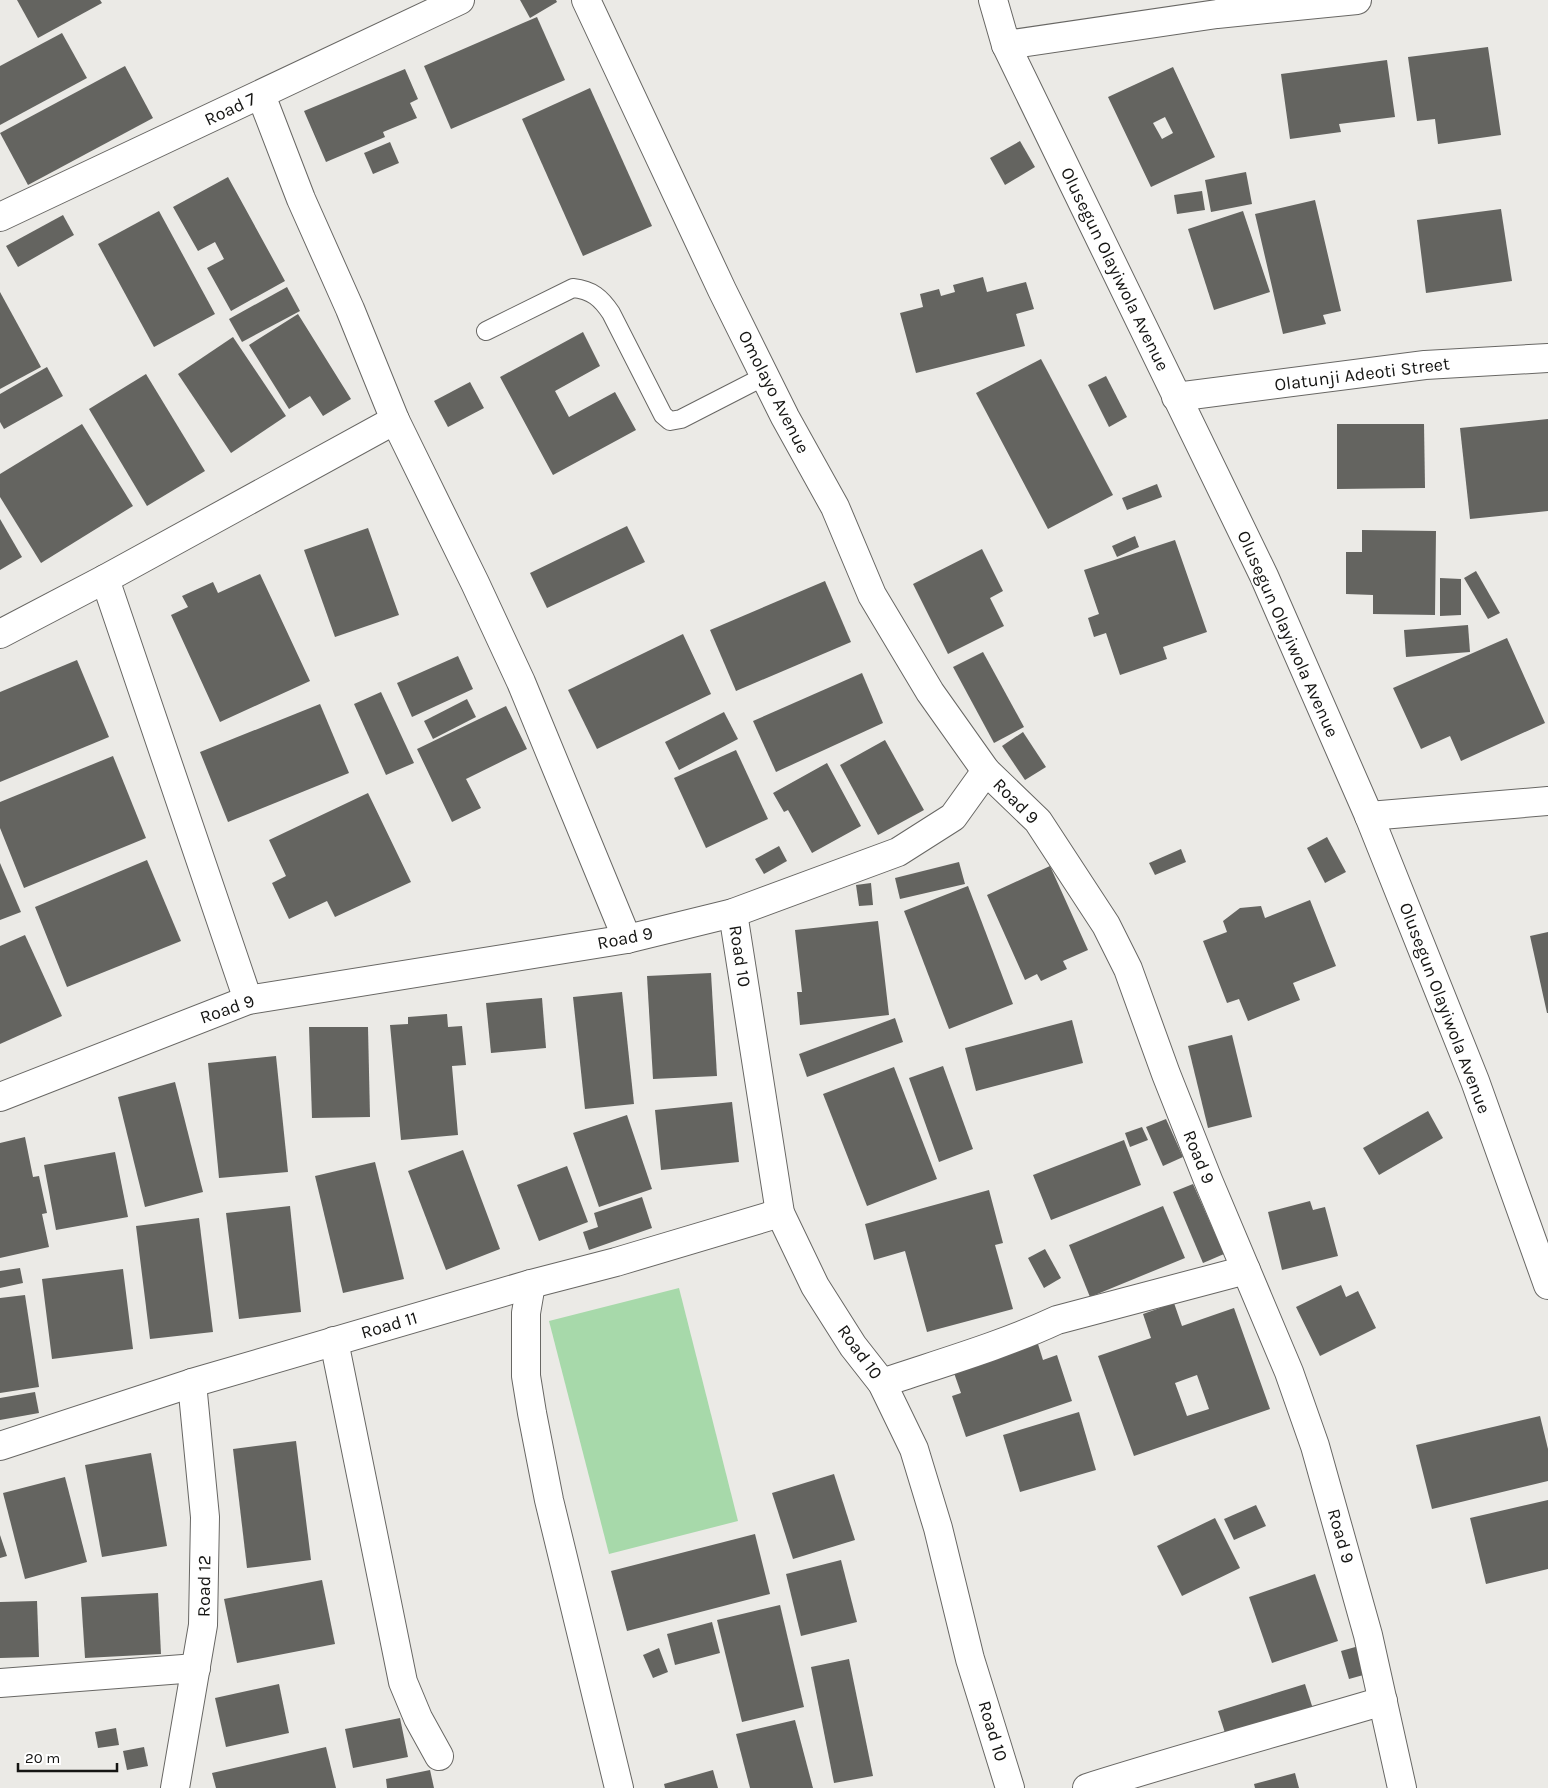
<svg xmlns="http://www.w3.org/2000/svg" width="1548" height="1788" font-family="Karla,sans-serif">
  <style>
    .green { fill: #a7d9aa }
    .building { fill: #646460; fill-rule: evenodd }
    .lines { fill: none; stroke-linecap: round; stroke-linejoin: round }
    .service-casing { stroke: #686764; stroke-width: 20 }
    .minor-casing { stroke: #686764; stroke-width: 30 }
    .service { stroke: #fff; stroke-width: 18 }
    .minor { stroke: #fff; stroke-width: 28 }
    .labels { text-anchor: middle; dominant-baseline: central; stroke-width: 4; stroke-linejoin: round; paint-order: stroke }
    .street-label { font-size: 18px; fill: #151513; stroke: #fff }
  </style>
  <rect width="100%" height="100%" fill="#ebeae6"/>
  <polygon class="green" points="679,1288 738,1521 609,1554 549,1321"/>
  <g class="building">
    <polygon points="17,0 100,0 102,3 38,38"/>
    <polygon points="520,0 556,0 557,2 530,18"/>
    <polygon points="537,17 565,80 451,129 424,66"/>
    <polygon points="62,33 87,78 0,125 0,66"/>
    <polygon points="1488,47 1501,135 1438,144 1435,119 1417,121 1408,57"/>
    <polygon points="1387,60 1395,117 1339,124 1341,132 1290,139 1281,74"/>
    <polygon points="125,66 153,118 28,185 0,133"/>
    <path d="M1173,67L1215,157L1151,187L1108,97ZM1165,117L1173,133L1162,139L1153,123Z"/>
    <polygon points="405,69 418,99 410,103 417,118 383,132 385,137 326,162 304,111"/>
    <polygon points="590,88 652,226 583,256 522,119"/>
    <polygon points="1020,141 1035,167 1005,185 990,158"/>
    <polygon points="390,142 399,163 373,174 364,153"/>
    <polygon points="1246,172 1252,204 1211,212 1205,180"/>
    <polygon points="228,177 285,281 231,311 207,268 224,259 215,242 198,251 173,207"/>
    <polygon points="1202,191 1205,210 1177,214 1174,195"/>
    <polygon points="1315,200 1341,311 1323,315 1326,324 1283,334 1255,214"/>
    <polygon points="1501,209 1512,281 1426,293 1417,220"/>
    <polygon points="159,211 215,314 154,347 98,244"/>
    <polygon points="1243,211 1270,292 1214,310 1188,229"/>
    <polygon points="63,215 74,235 18,267 6,246"/>
    <polygon points="983,277 987,292 1026,282 1034,309 1016,314 1025,346 916,373 900,313 923,307 920,294 939,289 941,296 955,292 953,285"/>
    <polygon points="287,287 300,311 242,342 229,319"/>
    <polygon points="0,292 41,367 0,389"/>
    <polygon points="298,314 351,399 323,416 310,396 289,409 249,345"/>
    <polygon points="583,332 600,366 555,391 569,417 615,392 636,430 553,475 500,377"/>
    <polygon points="233,337 286,416 231,453 178,374"/>
    <polygon points="1041,359 1113,495 1048,529 976,393"/>
    <polygon points="47,367 63,396 4,429 0,422 0,394"/>
    <polygon points="146,374 205,471 147,506 89,409"/>
    <polygon points="1106,376 1127,417 1109,427 1088,385"/>
    <polygon points="470,382 484,408 448,427 434,401"/>
    <polygon points="1548,419 1548,511 1470,519 1460,428"/>
    <polygon points="82,424 133,506 41,563 0,497 0,474"/>
    <polygon points="1337,424 1424,424 1425,488 1337,489"/>
    <polygon points="1157,484 1162,497 1127,510 1122,498"/>
    <polygon points="0,519 22,557 0,570"/>
    <polygon points="627,526 645,562 547,608 530,573"/>
    <polygon points="368,528 399,615 335,637 304,550"/>
    <polygon points="1362,530 1436,531 1435,615 1373,614 1373,595 1346,594 1346,552 1362,552"/>
    <polygon points="1135,536 1139,547 1117,557 1112,546"/>
    <polygon points="1175,540 1207,632 1163,647 1167,659 1120,675 1106,633 1094,637 1088,618 1099,614 1084,570"/>
    <polygon points="982,549 1003,591 990,598 1004,626 948,654 913,584"/>
    <polygon points="1476,571 1500,613 1488,619 1464,578"/>
    <polygon points="260,574 310,681 220,722 171,615 188,607 182,596 213,582 218,593"/>
    <polygon points="1440,578 1461,579 1461,615 1440,616"/>
    <polygon points="825,581 851,642 736,691 710,630"/>
    <polygon points="1468,625 1470,652 1406,657 1404,630"/>
    <polygon points="683,634 711,694 597,749 568,690"/>
    <polygon points="1507,638 1545,723 1461,761 1450,736 1421,749 1393,688"/>
    <polygon points="983,652 1024,727 994,743 953,667"/>
    <polygon points="458,656 473,689 412,717 397,683"/>
    <polygon points="77,660 109,737 0,782 0,692"/>
    <polygon points="862,673 883,723 776,772 753,721"/>
    <polygon points="381,692 414,763 386,775 354,704"/>
    <polygon points="467,699 476,717 433,739 424,721"/>
    <polygon points="320,704 349,773 228,822 200,752"/>
    <polygon points="506,706 527,749 466,779 481,808 452,822 417,749"/>
    <polygon points="724,712 738,739 679,770 665,742"/>
    <polygon points="1023,732 1046,767 1025,780 1002,746"/>
    <polygon points="885,740 924,810 878,835 840,765"/>
    <polygon points="736,750 768,819 706,848 674,778"/>
    <polygon points="113,756 146,838 24,888 0,828 0,802"/>
    <polygon points="827,763 861,826 812,853 788,810 784,812 773,793"/>
    <polygon points="368,793 411,882 335,917 327,901 289,919 272,883 286,876 269,840"/>
    <polygon points="1327,837 1346,872 1325,883 1307,848"/>
    <polygon points="779,846 787,861 764,874 755,859"/>
    <polygon points="1181,849 1186,862 1155,875 1149,863"/>
    <polygon points="147,860 181,941 67,987 35,907"/>
    <polygon points="959,862 965,884 900,899 895,878"/>
    <polygon points="0,863 21,912 0,920"/>
    <polygon points="1050,866 1088,950 1063,961 1067,969 1041,981 1037,974 1025,980 987,895"/>
    <polygon points="871,883 873,905 859,906 856,885"/>
    <polygon points="968,886 1013,1004 949,1029 904,911"/>
    <polygon points="1310,900 1336,966 1293,983 1300,1000 1248,1021 1239,999 1227,1003 1203,941 1227,932 1223,921 1240,908 1261,906 1265,918"/>
    <polygon points="878,921 889,1015 800,1025 797,992 802,992 795,930"/>
    <polygon points="1548,932 1548,1013 1547,1013 1530,936"/>
    <polygon points="25,935 62,1016 0,1044 0,946"/>
    <polygon points="711,973 717,1076 653,1079 647,976"/>
    <polygon points="622,992 634,1104 585,1109 573,997"/>
    <polygon points="542,998 546,1048 491,1053 486,1003"/>
    <polygon points="447,1014 448,1027 462,1026 466,1065 452,1066 458,1135 401,1140 390,1025 408,1024 408,1017"/>
    <polygon points="895,1018 903,1042 807,1077 799,1054"/>
    <polygon points="1072,1020 1083,1063 976,1091 965,1048"/>
    <polygon points="309,1027 368,1027 370,1117 312,1118"/>
    <polygon points="1232,1035 1252,1117 1208,1128 1188,1046"/>
    <polygon points="276,1056 288,1172 219,1178 208,1063"/>
    <polygon points="943,1066 973,1149 939,1162 909,1078"/>
    <polygon points="894,1067 937,1179 867,1206 823,1094"/>
    <polygon points="175,1082 203,1192 145,1207 118,1097"/>
    <polygon points="732,1102 739,1162 661,1170 655,1110"/>
    <polygon points="1428,1111 1443,1138 1379,1175 1363,1148"/>
    <polygon points="627,1115 652,1189 599,1207 573,1133"/>
    <polygon points="1166,1119 1183,1157 1163,1166 1146,1127"/>
    <polygon points="1142,1127 1148,1140 1130,1147 1125,1133"/>
    <polygon points="25,1137 33,1177 39,1176 47,1213 42,1214 49,1247 0,1258 0,1143"/>
    <polygon points="1124,1140 1141,1185 1051,1220 1033,1175"/>
    <polygon points="463,1150 500,1249 446,1270 408,1171"/>
    <polygon points="115,1152 128,1217 56,1230 44,1165"/>
    <polygon points="375,1162 404,1279 343,1293 315,1176"/>
    <polygon points="567,1166 588,1222 539,1241 517,1185"/>
    <polygon points="1193,1184 1224,1254 1203,1263 1173,1192"/>
    <polygon points="989,1190 1003,1243 995,1245 1013,1309 927,1332 905,1251 874,1260 865,1224"/>
    <polygon points="642,1197 652,1228 589,1250 583,1232 598,1227 594,1213"/>
    <polygon points="1310,1201 1313,1210 1325,1207 1338,1256 1282,1270 1268,1212"/>
    <polygon points="290,1206 301,1312 239,1319 226,1213"/>
    <polygon points="1163,1206 1185,1258 1090,1297 1069,1245"/>
    <polygon points="199,1218 213,1332 150,1339 136,1226"/>
    <polygon points="1045,1249 1061,1278 1044,1288 1028,1258"/>
    <polygon points="20,1268 23,1283 0,1288 0,1271"/>
    <polygon points="123,1269 133,1349 52,1359 42,1279"/>
    <polygon points="1341,1285 1346,1297 1358,1291 1376,1328 1320,1356 1296,1307"/>
    <polygon points="25,1295 39,1387 0,1393 0,1298"/>
    <path d="M1174,1303L1182,1326L1234,1308L1270,1409L1134,1456L1098,1356L1151,1338L1143,1314ZM1197,1375L1209,1409L1187,1416L1175,1383Z"/>
    <polygon points="1038,1344 1043,1360 1057,1355 1072,1401 966,1437 952,1396 961,1393 954,1373"/>
    <polygon points="35,1392 39,1413 0,1420 0,1398"/>
    <polygon points="1079,1412 1096,1470 1020,1492 1003,1435"/>
    <polygon points="1540,1416 1548,1449 1548,1481 1432,1509 1416,1445"/>
    <polygon points="296,1441 311,1560 247,1568 233,1449"/>
    <polygon points="151,1453 167,1546 102,1557 85,1465"/>
    <polygon points="834,1474 855,1540 793,1559 772,1493"/>
    <polygon points="65,1477 87,1562 25,1579 3,1493"/>
    <polygon points="1548,1500 1548,1569 1486,1584 1470,1518"/>
    <polygon points="1256,1505 1266,1526 1234,1540 1224,1519"/>
    <polygon points="1215,1518 1240,1568 1182,1596 1157,1546"/>
    <polygon points="755,1534 770,1594 627,1631 611,1571"/>
    <polygon points="0,1535 7,1556 0,1558"/>
    <polygon points="841,1560 857,1622 801,1636 786,1574"/>
    <polygon points="1315,1574 1338,1641 1272,1663 1249,1597"/>
    <polygon points="322,1580 335,1644 237,1663 224,1599"/>
    <polygon points="158,1593 161,1654 85,1658 81,1597"/>
    <polygon points="37,1601 39,1657 0,1658 0,1602"/>
    <polygon points="780,1605 804,1707 742,1722 717,1620"/>
    <polygon points="712,1622 720,1653 675,1665 667,1634"/>
    <polygon points="1359,1646 1367,1674 1349,1679 1341,1651"/>
    <polygon points="659,1648 668,1672 653,1678 643,1655"/>
    <polygon points="849,1659 873,1776 834,1783 811,1667"/>
    <polygon points="279,1684 289,1733 226,1747 215,1698"/>
    <polygon points="1305,1684 1313,1709 1226,1736 1218,1711"/>
    <polygon points="400,1718 408,1757 353,1768 345,1729"/>
    <polygon points="795,1720 813,1788 750,1788 736,1734"/>
    <polygon points="116,1728 119,1745 98,1748 95,1732"/>
    <polygon points="144,1747 148,1766 127,1770 123,1751"/>
    <polygon points="326,1747 336,1788 216,1788 212,1773"/>
    <polygon points="430,1770 434,1788 387,1788 386,1779"/>
    <polygon points="713,1770 718,1788 665,1788 664,1784"/>
    <polygon points="1295,1773 1299,1788 1255,1788 1254,1784"/>
  </g>
  <g class="lines">
    <g class="service-casing">
      <path id="service" d="M486,331L573,288C592,290 601,298 611,313L663,415L670,421L681,419L765,376"/>
    </g>
    <g class="minor-casing">
      <g id="minor">
        <polyline points="586,0 722,290 785,417 835,507 872,595 930,692 986,771 1038,821 1106,925 1128,969 1166,1074 1208,1180 1289,1372 1315,1446 1368,1635 1402,1788"/>
        <polyline points="993,0 1006,45 1264,576 1369,816 1475,1081 1548,1285"/>
        <polyline points="1006,45 1217,14 1357,0"/>
        <polyline points="261,95 301,199 350,309 395,420 475,583 521,682 627,939"/>
        <polyline points="0,217 460,0"/>
        <polyline points="1176,397 1425,365 1548,358"/>
        <polyline points="105,579 248,1000"/>
        <polyline points="0,634 105,579 395,420"/>
        <polyline points="1369,816 1548,801"/>
        <polyline points="733,913 780,1213 815,1286 853,1346 882,1383 914,1449 938,1528 970,1659 1010,1788"/>
        <polyline points="0,1097 248,1000 627,939 733,913 898,852 953,817 986,771"/>
        <polyline points="531,1284 526,1313 526,1376 532,1413 549,1500 619,1788"/>
        <polyline points="334,1341 403,1682 418,1718 439,1756"/>
        <path d="M882,1383C941,1363 1001,1346 1057,1320L1246,1270"/>
        <polyline points="0,1446 192,1383 531,1284 616,1262 780,1213"/>
        <polyline points="0,1683 196,1668"/>
        <polyline points="175,1788 203,1625 205,1517 192,1383"/>
        <path d="M1087,1788C1185,1757 1285,1730 1383,1701"/>
      </g>
    </g>
    <use href="#service" class="service"/>
    <use href="#minor" class="minor"/>
  </g>
  <g class="labels">
    <g class="street-label">
      <text transform="translate(230 109) rotate(-25)">Road 7</text>
      <text transform="translate(1115 269) rotate(64)">Olusegun Olayiwola Avenue</text>
      <text transform="translate(1362 374) rotate(-7)">Olatunji Adeoti Street</text>
      <text transform="translate(774 392) rotate(63)">Omolayo Avenue</text>
      <text transform="translate(1288 634) rotate(66)">Olusegun Olayiwola Avenue</text>
      <text transform="translate(1016 801) rotate(45)">Road 9</text>
      <text transform="translate(625 938) rotate(-11)">Road 9</text>
      <text transform="translate(740 956) rotate(81)">Road 10</text>
      <text transform="translate(1445 1008) rotate(69)">Olusegun Olayiwola Avenue</text>
      <text transform="translate(227 1009) rotate(-19)">Road 9</text>
      <text transform="translate(1199 1157) rotate(68)">Road 9</text>
      <text transform="translate(389 1325) rotate(-16)">Road 11</text>
      <text transform="translate(860 1352) rotate(54)">Road 10</text>
      <text transform="translate(1341 1536) rotate(74)">Road 9</text>
      <text transform="translate(204 1586) rotate(-89)">Road 12</text>
      <text transform="translate(993 1731) rotate(73)">Road 10</text>
    </g>
  </g>
  <path d="M18 1763v8h99v-8" fill="none" stroke="#151513" stroke-width="2.5"/>
  <text x="25" y="1763" font-size="15" fill="#151513" stroke="#ffffff" stroke-width="4" paint-order="stroke">20 m</text>
</svg>
